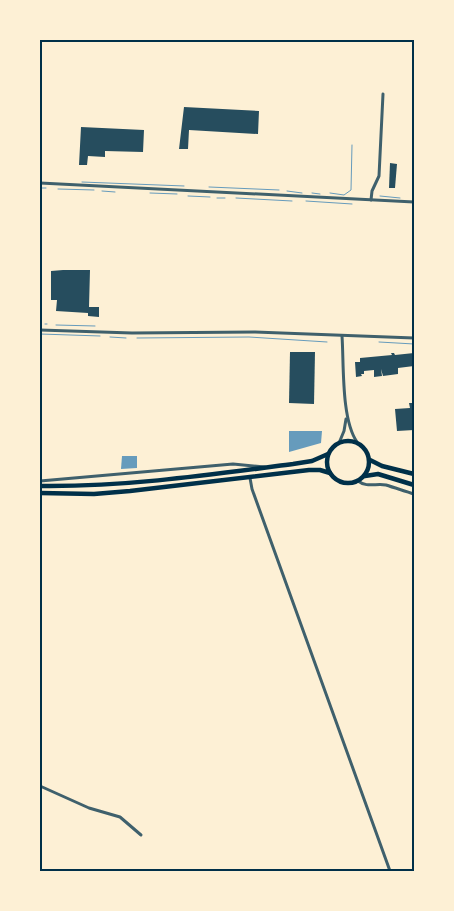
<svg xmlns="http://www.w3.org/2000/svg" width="454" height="911" font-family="'Archivo Narrow',sans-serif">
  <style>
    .water { fill: #669bbc }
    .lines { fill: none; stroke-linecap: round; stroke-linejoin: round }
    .stream { stroke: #669bbc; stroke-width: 1 }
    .building { fill: #264d5e }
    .minor { stroke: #3f606c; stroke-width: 3 }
    .primary { stroke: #003049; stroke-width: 4.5 }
    .neatline { fill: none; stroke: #003049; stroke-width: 2 }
  </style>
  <rect width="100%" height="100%" fill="#fdf0d5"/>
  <g class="water">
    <polygon points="289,431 322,431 321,443 289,452"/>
    <polygon points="122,456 137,456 137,468 121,469"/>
  </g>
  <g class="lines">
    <g class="stream">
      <polyline points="40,179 41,179"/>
      <polyline points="82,182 184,186"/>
      <polyline points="209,187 279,190"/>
      <polyline points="40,188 46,188"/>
      <polyline points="58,189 94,190"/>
      <polyline points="102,191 115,192"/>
      <polyline points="287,191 302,193"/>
      <polyline points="150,193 177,194"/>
      <polyline points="312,193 320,194"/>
      <polyline points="330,193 344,195 351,190 352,145"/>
      <polyline points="188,196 210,197"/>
      <polyline points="380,196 400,198"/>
      <polyline points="217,198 225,198"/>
      <polyline points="236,198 292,201"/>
      <polyline points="306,201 352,204"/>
      <polyline points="45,324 47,324"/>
      <polyline points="56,325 95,326"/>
      <polyline points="40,334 100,336"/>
      <polyline points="110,337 126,338"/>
      <polyline points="137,338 249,337 327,342"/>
      <polyline points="379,342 414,344"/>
    </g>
  </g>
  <g class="building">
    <polygon points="184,107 259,111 258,134 189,130 188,149 179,149"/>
    <polygon points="81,127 144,130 143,152 105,151 105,157 88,156 87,165 79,165"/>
    <polygon points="390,163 397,164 395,188 389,188"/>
    <polygon points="63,270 90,270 89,307 99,307 99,317 88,316 88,313 56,311 57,300 51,300 51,271"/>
    <polygon points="290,352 315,352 314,404 289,403"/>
    <polygon points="391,353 394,353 395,355 414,353 414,366 398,368 398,374 383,376 381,369 382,376 374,377 374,370 364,371 364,374 361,374 362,376 356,377 355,362 360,362 360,358 392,355"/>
    <polygon points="409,403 414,403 414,430 397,431 395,409 410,408"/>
  </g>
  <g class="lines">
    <g class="minor">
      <polyline points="40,183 414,202"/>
      <polyline points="371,200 372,191 379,176 383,94"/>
      <polyline points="40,330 132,333 255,332 414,338"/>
      <path d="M342,336C344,364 341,419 357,442"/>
      <polyline points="339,443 344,431 346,419"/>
      <polyline points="250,478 252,489 390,871"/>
      <polyline points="40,481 233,464 265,467"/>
      <path d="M358,481C367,488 376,483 386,485C395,488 405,491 414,494"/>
      <polyline points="40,786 89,808 120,817 141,835"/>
    </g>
    <g class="primary">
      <circle cx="348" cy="462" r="21"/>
      <polyline points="370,460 382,466 414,474"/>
      <polyline points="365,476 378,474 414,485"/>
      <path d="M40,486C125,487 209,475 293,464L312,461L328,454"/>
      <polyline points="40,493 94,494 130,491 309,470 320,470 330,473"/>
    </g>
  </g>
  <rect width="454" height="911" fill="none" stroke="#fdf0d5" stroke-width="82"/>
  <rect x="41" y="41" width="372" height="829" class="neatline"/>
</svg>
